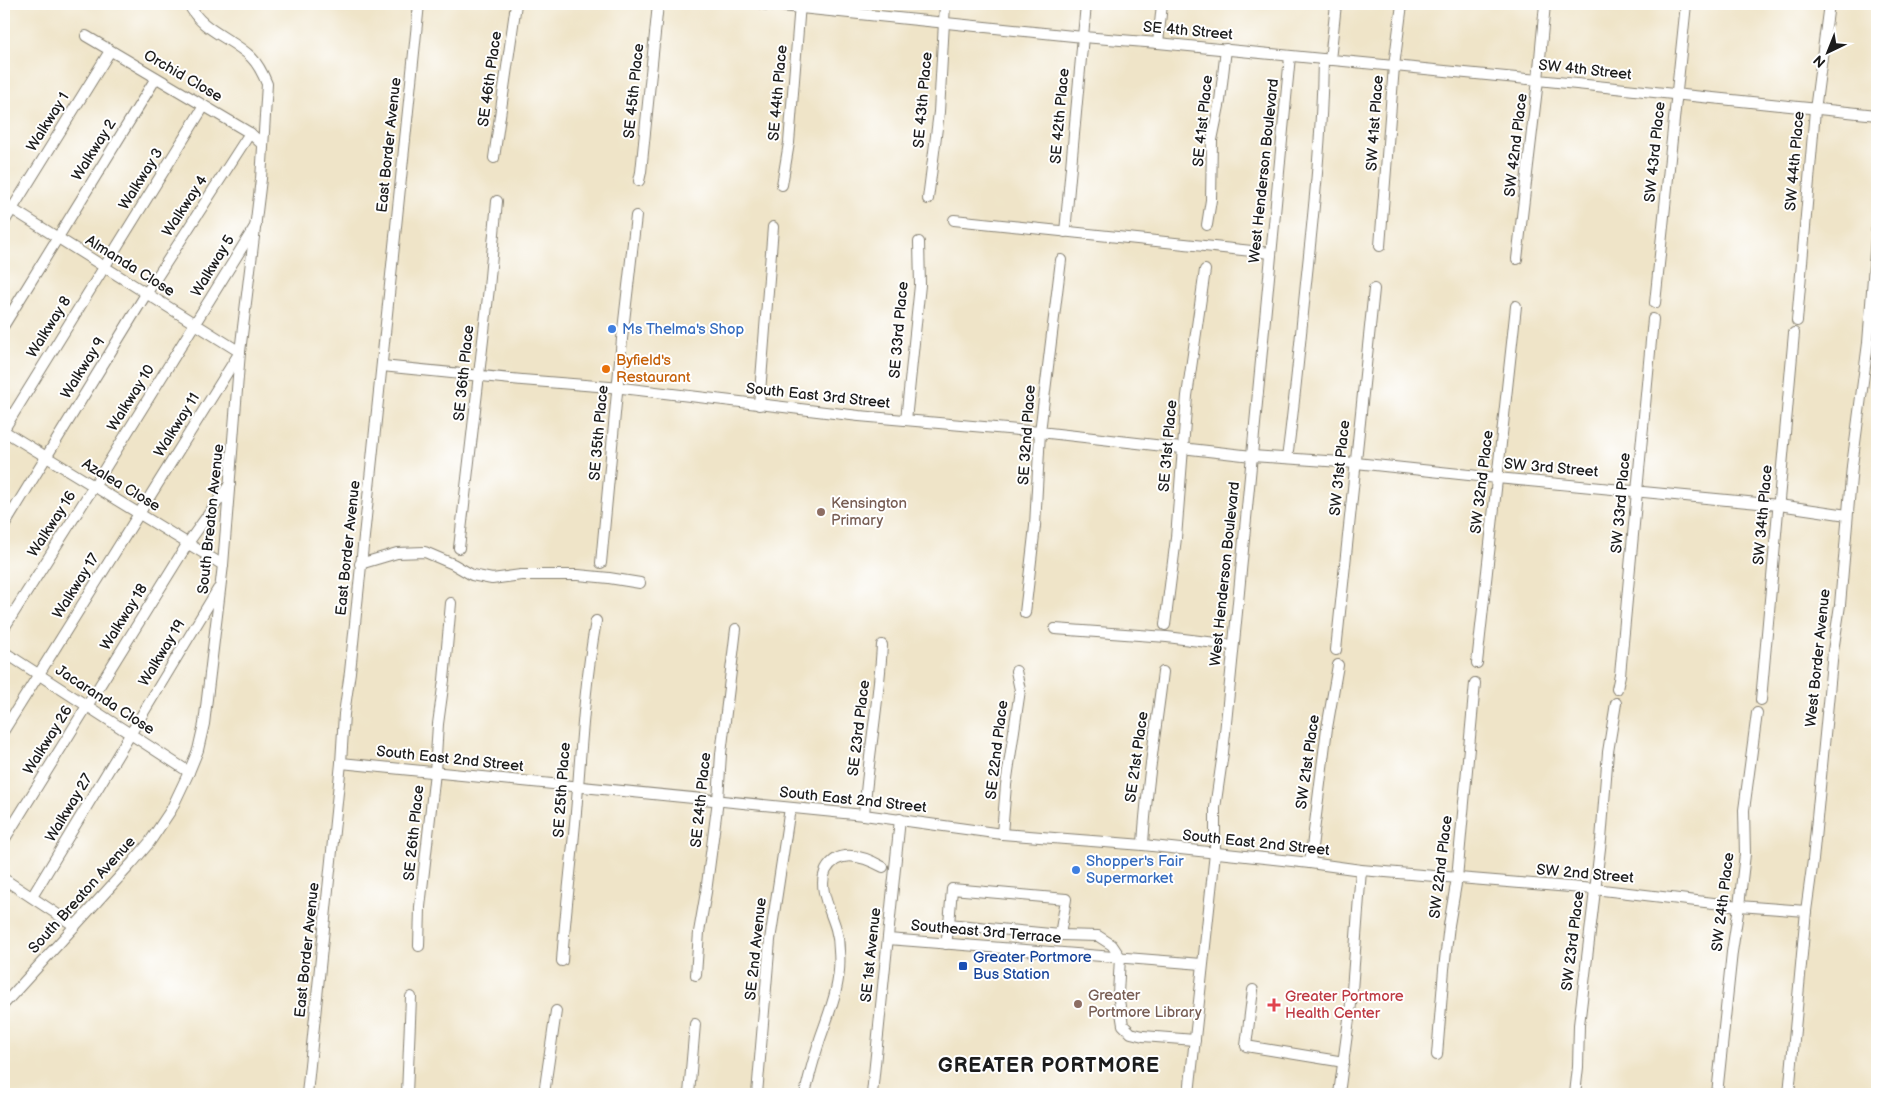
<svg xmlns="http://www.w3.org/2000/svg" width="1881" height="1098" font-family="'Balsamiq Sans',sans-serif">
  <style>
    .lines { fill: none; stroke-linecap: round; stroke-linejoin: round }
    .minor-casing { stroke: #868072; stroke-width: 12 }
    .minor { stroke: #fff; stroke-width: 10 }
    .shop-dot { fill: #3f7fe0; stroke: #fff; stroke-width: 2 }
    .food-dot { fill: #e8710a; stroke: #fff; stroke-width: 2 }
    .education-dot { fill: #8d6e63; stroke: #fff; stroke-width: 2 }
    .transit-dot { fill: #1a4fb4; stroke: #fff; stroke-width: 2 }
    .health-dot { fill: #e0444e; stroke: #fff; stroke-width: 2 }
    .labels { text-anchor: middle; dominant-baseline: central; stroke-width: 4; stroke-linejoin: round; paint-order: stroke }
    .street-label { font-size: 15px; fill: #1c1c1c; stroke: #fff }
    .shop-label { font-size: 15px; fill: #366cbe; stroke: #fff; text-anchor: start }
    .food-label { font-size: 15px; fill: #c56008; stroke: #fff; text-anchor: start }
    .education-label { font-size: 15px; fill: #785e54; stroke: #fff; text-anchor: start }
    .transit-label { font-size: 15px; fill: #164399; stroke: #fff; text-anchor: start }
    .health-label { font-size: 15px; fill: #be3a42; stroke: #fff; text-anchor: start }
    .district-label { font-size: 20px; font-weight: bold; letter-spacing: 1px; fill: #1c1c1c; stroke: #fff }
  </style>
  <rect width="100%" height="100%" fill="#fff"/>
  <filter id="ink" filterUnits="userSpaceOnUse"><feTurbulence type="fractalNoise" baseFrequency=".02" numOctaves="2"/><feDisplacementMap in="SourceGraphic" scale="10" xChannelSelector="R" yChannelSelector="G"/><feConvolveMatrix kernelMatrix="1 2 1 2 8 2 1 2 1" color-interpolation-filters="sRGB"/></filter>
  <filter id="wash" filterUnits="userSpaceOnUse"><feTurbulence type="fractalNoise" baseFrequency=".0096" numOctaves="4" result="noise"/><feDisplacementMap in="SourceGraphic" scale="20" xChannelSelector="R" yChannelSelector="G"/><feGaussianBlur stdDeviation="1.12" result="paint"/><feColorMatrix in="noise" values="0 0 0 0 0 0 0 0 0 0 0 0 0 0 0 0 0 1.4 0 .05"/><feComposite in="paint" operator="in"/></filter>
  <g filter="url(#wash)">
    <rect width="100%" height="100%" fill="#efe4c8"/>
  </g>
  <g filter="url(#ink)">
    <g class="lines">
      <g class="minor-casing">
        <g id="minor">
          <polyline points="762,4 1083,37 1158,43 1538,80 1877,115"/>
          <polyline points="86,36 250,133 263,145"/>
          <polyline points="1158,43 1162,4"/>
          <polyline points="1330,60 1336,4"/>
          <polyline points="494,158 516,4"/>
          <polyline points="639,181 641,172 658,4"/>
          <polyline points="782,185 789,143 800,4"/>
          <polyline points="928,199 939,112 945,4"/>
          <polyline points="4,204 240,352 4,730"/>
          <polyline points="954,220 1271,253"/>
          <polyline points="4,222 110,51"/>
          <polyline points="1207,225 1211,200 1212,140 1220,101 1226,49"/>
          <polyline points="1065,232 1086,4"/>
          <polyline points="1380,246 1394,66 1402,4"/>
          <polyline points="1517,259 1538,80 1545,4"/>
          <polyline points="1655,303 1686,4"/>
          <polyline points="1797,321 1815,110 1829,4"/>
          <polyline points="4,325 156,78"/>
          <polyline points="382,366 522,380 622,388 859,416 1040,432 1252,456 1356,463 1497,478 1779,505 1847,515"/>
          <polyline points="759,405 773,227"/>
          <polyline points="906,420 920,285 919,242"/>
          <polyline points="4,429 204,106"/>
          <polyline points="4,431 223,565"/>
          <path d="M1287,458C1295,400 1300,342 1306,283C1314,209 1322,134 1323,59"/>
          <polyline points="4,526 146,294 250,133"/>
          <polyline points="459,548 489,288 497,201"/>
          <polyline points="601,563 622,339 636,216"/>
          <polyline points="360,564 397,553 425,552 453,564 472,575 492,579 521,575 578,575 609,578 640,583"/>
          <polyline points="1025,613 1035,526 1040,432 1061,260"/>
          <polyline points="1165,625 1176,538 1187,396 1205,270"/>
          <polyline points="4,628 94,486 256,225"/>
          <polyline points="1055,629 1167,637 1232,645"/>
          <polyline points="1336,650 1374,289"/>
          <polyline points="4,652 189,772"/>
          <polyline points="1477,663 1516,306"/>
          <polyline points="1617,689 1620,675 1653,319"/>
          <polyline points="1761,700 1794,333"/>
          <polyline points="341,763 864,815 1002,834 1143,845 1310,863 1361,870 1594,889 1739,906 1806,911"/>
          <path d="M864,815C868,758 879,702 882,645"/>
          <polyline points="1002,834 1006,785 1020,690 1016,671"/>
          <polyline points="4,840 188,543 230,484"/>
          <path d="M1143,845C1146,787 1156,730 1163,672"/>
          <polyline points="1310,863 1327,728 1338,665"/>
          <polyline points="4,879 75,926"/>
          <polyline points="32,897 218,589"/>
          <polyline points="1060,935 1066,899 952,889 949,924 1060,935 1098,936 1112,945 1120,957 1118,994 1123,1025 1131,1033 1143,1036 1195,1040"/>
          <polyline points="888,939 1202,964"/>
          <polyline points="946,944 949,924"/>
          <polyline points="419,946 420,907 435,772 438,724 444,680 451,603"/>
          <path d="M562,961C566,903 574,845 578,787C582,732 586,676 596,621"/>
          <polyline points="696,975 699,932 706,892 718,800 721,754 736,629"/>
          <polyline points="1253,990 1246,1046 1344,1062"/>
          <path d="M4,1004L133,862L149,843L171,810L189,772L198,750L204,724L223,565L240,352L261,179L267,84C263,74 259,65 251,57C232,38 200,30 189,4"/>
          <polyline points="1437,1055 1444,969 1449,925 1457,878 1475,683"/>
          <polyline points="307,1094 341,763 344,714 350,672 419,4"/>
          <polyline points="407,1094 411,997"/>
          <polyline points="544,1094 556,1011"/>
          <polyline points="689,1094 695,1024"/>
          <polyline points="757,1094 770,940 790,808"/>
          <path d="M805,1094C809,1076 814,1058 820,1039C830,1010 842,983 839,951C839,944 838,936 836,929C831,911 817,888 826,870C839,847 865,857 883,867"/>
          <polyline points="872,1094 900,819"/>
          <polyline points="1189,1094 1215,853 1215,808 1223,753 1239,592 1290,56"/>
          <polyline points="1339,1094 1351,1004 1361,870"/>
          <polyline points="1575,1094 1578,1067 1579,1025 1601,840 1608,752 1616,703"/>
          <polyline points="1717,1094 1732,952 1739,906 1745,854 1744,810 1757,713"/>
          <polyline points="1789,1094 1806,911 1813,860 1833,651 1840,605 1852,466 1868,343 1877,225"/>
        </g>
      </g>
      <use href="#minor" class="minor"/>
    </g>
  </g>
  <g class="shop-dot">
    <circle cx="612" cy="329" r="5"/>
    <circle cx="1076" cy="870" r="5"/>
  </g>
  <circle class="food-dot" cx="606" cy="369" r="5"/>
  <g class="education-dot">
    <circle cx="821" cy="512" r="5"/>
    <circle cx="1078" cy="1004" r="5"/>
  </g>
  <rect class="transit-dot" x="958" y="961" width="10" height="10" rx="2.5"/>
  <path class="health-dot" d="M1271.5 997.5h5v5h5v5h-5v5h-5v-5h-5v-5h5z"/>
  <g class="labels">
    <g class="street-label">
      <text transform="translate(1188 31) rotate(5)">SE 4th Street</text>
      <text transform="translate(1585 70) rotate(6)">SW 4th Street</text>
      <text transform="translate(183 76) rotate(30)">Orchid Close</text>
      <text transform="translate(490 79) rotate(-82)">SE 46th Place</text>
      <text transform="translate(634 91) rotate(-84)">SE 45th Place</text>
      <text transform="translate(778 93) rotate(-85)">SE 44th Place</text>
      <text transform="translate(923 100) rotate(-85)">SE 43th Place</text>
      <text transform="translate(1060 116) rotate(-85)">SE 42th Place</text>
      <text transform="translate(1203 121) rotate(-84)">SE 41st Place</text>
      <text transform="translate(48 122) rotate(-58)">Walkway 1</text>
      <text transform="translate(1375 123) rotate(-86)">SW 41st Place</text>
      <text transform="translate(389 145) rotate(-84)">East Border Avenue</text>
      <text transform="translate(1516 145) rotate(-83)">SW 42nd Place</text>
      <text transform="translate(94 150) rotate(-58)">Walkway 2</text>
      <text transform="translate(1655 152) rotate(-84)">SW 43rd Place</text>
      <text transform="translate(1795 161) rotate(-85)">SW 44th Place</text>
      <text transform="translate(1264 171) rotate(-84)">West Henderson Boulevard</text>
      <text transform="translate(141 179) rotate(-58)">Walkway 3</text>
      <text transform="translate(185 206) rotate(-57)">Walkway 4</text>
      <text transform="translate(130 266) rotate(32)">Almanda Close</text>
      <text transform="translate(213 266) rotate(-59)">Walkway 5</text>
      <text transform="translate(49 327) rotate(-58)">Walkway 8</text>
      <text transform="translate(899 330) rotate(-85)">SE 33rd Place</text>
      <text transform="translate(83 368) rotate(-58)">Walkway 9</text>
      <text transform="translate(464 373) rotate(-84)">SE 36th Place</text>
      <text transform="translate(818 396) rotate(6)">South East 3rd Street</text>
      <text transform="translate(131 398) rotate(-58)">Walkway 10</text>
      <text transform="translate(177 425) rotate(-58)">Walkway 11</text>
      <text transform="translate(599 433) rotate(-85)">SE 35th Place</text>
      <text transform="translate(1027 435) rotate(-86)">SE 32nd Place</text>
      <text transform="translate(1168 446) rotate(-85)">SE 31st Place</text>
      <text transform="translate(1340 468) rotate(-84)">SW 31st Place</text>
      <text transform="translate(1551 468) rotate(5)">SW 3rd Street</text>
      <text transform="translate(1482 482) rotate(-83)">SW 32nd Place</text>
      <text transform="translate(121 485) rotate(31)">Azalea Close</text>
      <text transform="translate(1621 503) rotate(-85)">SW 33rd Place</text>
      <text transform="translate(1763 515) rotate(-85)">SW 34th Place</text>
      <text transform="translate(211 519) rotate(-84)">South Breaton Avenue</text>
      <text transform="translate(52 524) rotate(-57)">Walkway 16</text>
      <text transform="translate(348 548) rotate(-84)">East Border Avenue</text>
      <text transform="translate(1225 574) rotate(-84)">West Henderson Boulevard</text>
      <text transform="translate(76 586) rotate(-58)">Walkway 17</text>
      <text transform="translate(124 617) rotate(-58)">Walkway 18</text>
      <text transform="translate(162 653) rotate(-59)">Walkway 19</text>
      <text transform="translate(1818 658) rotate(-84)">West Border Avenue</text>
      <text transform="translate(105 700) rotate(33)">Jacaranda Close</text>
      <text transform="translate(859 728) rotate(-83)">SE 23rd Place</text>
      <text transform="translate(48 740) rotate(-58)">Walkway 26</text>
      <text transform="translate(997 750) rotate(-83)">SE 22nd Place</text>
      <text transform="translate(1137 757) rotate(-82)">SE 21st Place</text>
      <text transform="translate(450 759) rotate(6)">South East 2nd Street</text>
      <text transform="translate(1308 762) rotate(-82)">SW 21st Place</text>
      <text transform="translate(562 790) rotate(-86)">SE 25th Place</text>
      <text transform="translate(701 800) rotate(-84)">SE 24th Place</text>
      <text transform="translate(853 800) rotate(6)">South East 2nd Street</text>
      <text transform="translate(69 808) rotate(-59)">Walkway 27</text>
      <text transform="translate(414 833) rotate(-84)">SE 26th Place</text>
      <text transform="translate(1256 843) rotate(6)">South East 2nd Street</text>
      <text transform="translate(1441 867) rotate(-83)">SW 22nd Place</text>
      <text transform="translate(1585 874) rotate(5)">SW 2nd Street</text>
      <text transform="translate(82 895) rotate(-48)">South Breaton Avenue</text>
      <text transform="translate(1723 902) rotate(-83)">SW 24th Place</text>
      <text transform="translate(986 932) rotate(5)">Southeast 3rd Terrace</text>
      <text transform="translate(1573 941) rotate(-83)">SW 23rd Place</text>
      <text transform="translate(756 949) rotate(-84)">SE 2nd Avenue</text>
      <text transform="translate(307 950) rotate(-84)">East Border Avenue</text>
      <text transform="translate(871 955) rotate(-84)">SE 1st Avenue</text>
    </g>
    <g class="shop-label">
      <text x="622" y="329">Ms Thelma's Shop</text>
      <text x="1086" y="861">Shopper's Fair<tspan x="1086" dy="17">Supermarket</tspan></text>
    </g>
    <g class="food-label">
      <text x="616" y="360">Byfield's<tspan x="616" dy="17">Restaurant</tspan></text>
    </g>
    <g class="education-label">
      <text x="831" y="503">Kensington<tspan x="831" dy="17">Primary</tspan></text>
      <text x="1088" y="995">Greater<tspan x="1088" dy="17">Portmore Library</tspan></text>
    </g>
    <g class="transit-label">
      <text x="973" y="957">Greater Portmore<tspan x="973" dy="17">Bus Station</tspan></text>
    </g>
    <g class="health-label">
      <text x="1285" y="996">Greater Portmore<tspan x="1285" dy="17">Health Center</tspan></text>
    </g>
    <g class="district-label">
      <text x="1049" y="1066">GREATER PORTMORE</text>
    </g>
  </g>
  <rect width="1881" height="1098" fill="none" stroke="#fff" stroke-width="20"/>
  <g transform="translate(1828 52) rotate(223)" stroke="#ffffff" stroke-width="4" paint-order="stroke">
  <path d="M0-4L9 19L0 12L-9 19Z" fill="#1c1c1c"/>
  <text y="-8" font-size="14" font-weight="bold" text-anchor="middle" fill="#1c1c1c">N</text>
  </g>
</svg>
